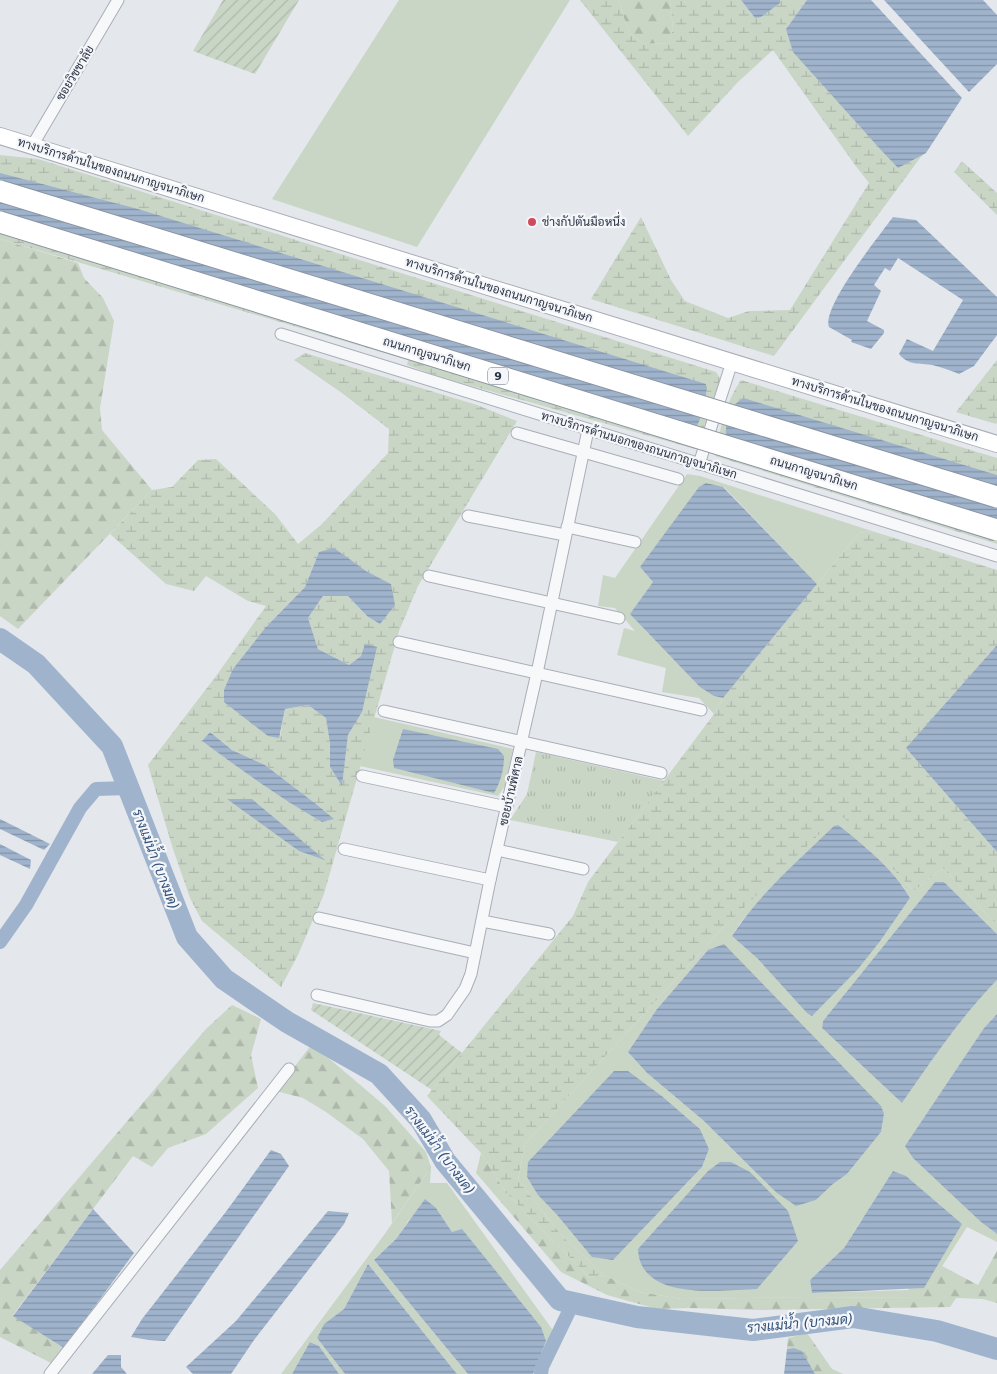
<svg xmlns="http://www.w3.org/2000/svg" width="997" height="1374" font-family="'DejaVu Sans',Sarabun,sans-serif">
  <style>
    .grass { fill: #c9d6c5; fill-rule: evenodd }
    .forest { fill: url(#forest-firs) }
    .wetland { fill: url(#wetland-marsh); fill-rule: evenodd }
    .park { fill: url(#park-tufts) }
    .garden { fill: url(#garden-furrows) }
    .water { fill: url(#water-rules) }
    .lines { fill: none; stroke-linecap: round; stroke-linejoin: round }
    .canal { stroke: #9fb4cc; stroke-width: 14 }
    .river { stroke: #9fb4cc; stroke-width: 22 }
    .minor-casing { stroke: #a9aeb7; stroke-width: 13 }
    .secondary-casing { stroke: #a9aeb7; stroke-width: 18 }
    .minor { stroke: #f7f8fa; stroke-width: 11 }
    .secondary { stroke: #fff; stroke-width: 16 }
    .motorway-bridge-casing { stroke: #8b94a3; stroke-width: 23; stroke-linecap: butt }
    .motorway-bridge { stroke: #fff; stroke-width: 21 }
    .poi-dot { fill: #d1495b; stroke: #f4f6f9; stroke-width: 2 }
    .labels { text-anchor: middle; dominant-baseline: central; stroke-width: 4.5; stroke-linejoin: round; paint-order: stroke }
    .shield { fill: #f4f6f9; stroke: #676e7b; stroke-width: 1 }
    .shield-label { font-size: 11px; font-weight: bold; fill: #2b3445 }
    .street-label { font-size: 12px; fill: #2b3445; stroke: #f4f6f9 }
    .poi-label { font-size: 12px; fill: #2b3445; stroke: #f4f6f9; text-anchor: start }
    .water-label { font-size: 14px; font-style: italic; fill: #34527a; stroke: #f4f6f9 }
  </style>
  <defs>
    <pattern id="forest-firs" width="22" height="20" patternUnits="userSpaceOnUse" patternTransform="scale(1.25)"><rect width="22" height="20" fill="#c9d6c5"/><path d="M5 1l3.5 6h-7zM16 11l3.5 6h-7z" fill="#adb8ab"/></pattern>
    <pattern id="wetland-marsh" width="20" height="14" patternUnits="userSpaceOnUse" patternTransform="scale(1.25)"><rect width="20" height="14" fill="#c9d6c5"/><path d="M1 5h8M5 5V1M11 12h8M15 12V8" fill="none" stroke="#adb8ab"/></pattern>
    <pattern id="park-tufts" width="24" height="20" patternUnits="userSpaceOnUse" patternTransform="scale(1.25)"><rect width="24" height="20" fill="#c9d6c5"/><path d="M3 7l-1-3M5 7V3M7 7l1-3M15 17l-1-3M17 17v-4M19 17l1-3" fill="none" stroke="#adb8ab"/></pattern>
    <pattern id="garden-furrows" width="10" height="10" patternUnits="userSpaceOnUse" patternTransform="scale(1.25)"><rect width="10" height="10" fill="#c9d6c5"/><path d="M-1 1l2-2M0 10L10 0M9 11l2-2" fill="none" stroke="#adb8ab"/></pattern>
    <pattern id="water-rules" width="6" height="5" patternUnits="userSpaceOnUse" patternTransform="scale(1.25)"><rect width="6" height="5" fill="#9fb4cc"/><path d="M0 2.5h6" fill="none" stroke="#8293a7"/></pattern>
  </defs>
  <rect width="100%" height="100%" fill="#e4e7ec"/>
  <g class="grass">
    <polygon points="399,0 570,0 417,247 272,199"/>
    <polygon points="687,474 700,476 872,531 859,533 817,584 724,487 640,567 653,582 714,696 723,698 714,714 699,698 662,692 666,668 617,655 624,628 635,631 615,608 598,606 603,575 615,578"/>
    <polygon points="374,717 513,749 505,786 498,796 360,766"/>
    <path d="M840,813L914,891L943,868L997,925V934L944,882H935L823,1021L822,1028L902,1103C932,1060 960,1018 997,980V1014L984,1028L906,1146L981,1222L997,1234V1242L967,1227L922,1298L804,1297L682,1299L639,1292L604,1275L562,1236L518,1180L525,1144L718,933ZM866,847L904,888L910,898L881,940L758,959L732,936L740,923L775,884ZM708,950L884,1114L881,1132L847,1174L833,1184L816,1200L796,1205L704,1121L647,1073L628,1052L657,1009ZM663,1097L700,1129L709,1149L702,1167L676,1194L558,1216L538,1195ZM862,1219L909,1290L812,1293L810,1280L844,1248Z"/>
    <polygon points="431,1167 430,1183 447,1183 552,1329 551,1340 538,1374 533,1374 546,1341 452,1232 436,1208 409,1220 396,1239 374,1260 468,1374 457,1374 368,1264 344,1309 324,1324 317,1338 345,1374 339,1374 319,1346 311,1342 292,1374 281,1374 384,1235"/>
  </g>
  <g class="forest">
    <polygon points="618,0 670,0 673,29 669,43 644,44 629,33"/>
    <polygon points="0,239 78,263 84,278 103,298 114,321 100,408 102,430 152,490 18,629 0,616"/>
    <polygon points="232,1005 261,1019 251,1055 258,1088 206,1134 168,1148 152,1167 133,1156 13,1315 64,1348 53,1364 0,1337 0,1270 206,1029"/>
    <polygon points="312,1044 385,1106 426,1152 431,1167 392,1223 389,1171 363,1139 326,1112 303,1098 276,1091"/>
    <polygon points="481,1153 506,1193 589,1277 604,1275 639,1292 682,1299 804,1297 922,1298 942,1266 978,1285 997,1251 997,1303 983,1299 956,1298 950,1307 761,1310 689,1308 657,1309 607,1295 561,1272 476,1173"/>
    <polygon points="807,1333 832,1369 843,1374 815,1374 802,1351 794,1348 787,1349 788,1338"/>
  </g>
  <g class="wetland">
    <polygon points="580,0 618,0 629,33 644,44 669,43 673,29 670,0 741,0 755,18 780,3 780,0 807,0 786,29 923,154 774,356 591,299 641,217 671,280 685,301 728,318 749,311 790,310 869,183 855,165 773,50 738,82 688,136"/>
    <polygon points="0,155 38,159 716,372 720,378 717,394 695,449 437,376 407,365 408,360 0,239"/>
    <polygon points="962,161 997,193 997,215 954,172"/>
    <path d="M305,353L477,405L517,421L418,586L399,631L324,894L298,955L281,987L202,921L190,898L173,849L148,765L216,676L266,606L248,601L206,576L194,591L166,584L110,534L152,490L172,487L198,460L216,459L275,514L298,544L322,524L388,453L389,429L342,393L294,360ZM319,552L366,571L391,584L367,616L348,596H323L308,618L318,649L349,665L361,656L362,712L348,735L342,785L330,767V744L326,718L308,705L285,709L280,737L266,627L305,587ZM210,732L232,750L265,765L316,804L333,819L322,822C280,798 241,770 202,741ZM228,799H252L291,832Z"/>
    <polygon points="997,360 997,422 996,424 956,412"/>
    <path d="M741,380L997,458V544L715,456C720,429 725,403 741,380Z"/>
    <polygon points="872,531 997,570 997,645 907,748 997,852 997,925 943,868 914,891 840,814 718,933 525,1144 518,1180 562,1236 604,1275 589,1277 506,1193 481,1153 427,1096 573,916 588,882 714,714 723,698 859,533"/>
  </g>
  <polygon class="park" points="536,752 664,781 618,842 510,820 527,794"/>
  <g class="garden">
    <polygon points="223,0 299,0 255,74 193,51"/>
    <polygon points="313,1003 441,1031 439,1035 462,1053 432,1090 311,1010"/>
  </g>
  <g class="water">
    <polygon points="741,0 780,0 780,3 761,17 755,18"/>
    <polygon points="807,0 871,0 962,98 926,153 898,168 881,150 793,52 786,29"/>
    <polygon points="884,0 983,0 997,15 997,64 969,92"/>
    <path d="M0,173L138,209L706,384C708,407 699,422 689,442L0,233Z"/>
    <path d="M893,217L916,220L997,297V335L974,366L959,374C952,371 944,368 936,366C922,362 909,367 899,354L907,339L933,351L963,300L898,258L890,271L885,268L874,285L881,291L867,321L884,330V333L871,349L851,342L852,340L829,327C821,308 879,236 893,217Z"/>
    <polygon points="743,398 997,475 997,537 725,453 726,428 734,405"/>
    <polygon points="706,483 723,487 817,584 723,698 714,696 700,687 630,614 653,582 640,567 699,487"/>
    <polygon points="334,548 366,571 391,584 395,605 380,624 367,616 348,596 323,596 308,618 318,649 349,665 361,656 365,644 377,647 362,712 348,735 342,786 330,767 330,744 326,718 308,705 285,709 279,738 268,736 224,702 224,690 233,669 266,627 305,587 319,552"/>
    <polygon points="997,645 997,852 906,748"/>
    <path d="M403,729L498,749L504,756C504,769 501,781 494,793L394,768L393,760Z"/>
    <path d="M210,732L232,750L265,765L316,804L334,819L322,822C280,798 241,770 202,741Z"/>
    <polygon points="227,799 252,799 325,860 299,851"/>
    <polygon points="0,819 50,844 44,850 0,829"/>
    <path d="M838,825C864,845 894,870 910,898L881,940L858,969L812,1016L807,1013L758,959L732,936C759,894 799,860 834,826Z"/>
    <polygon points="0,844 31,860 30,869 0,855"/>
    <path d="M935,882H944L997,934V980C960,1018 932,1060 902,1103L822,1028L823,1021Z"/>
    <polygon points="724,944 881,1106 884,1114 881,1132 847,1174 833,1184 816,1200 796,1206 777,1193 704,1121 647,1073 628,1052 657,1009 708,950"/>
    <polygon points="997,1014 997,1234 981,1222 913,1158 905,1146 984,1028"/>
    <polygon points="614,1071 628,1071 663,1097 700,1129 709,1149 702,1167 613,1260 592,1257 558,1216 538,1195 527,1177 528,1162"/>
    <polygon points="271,1150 281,1154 289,1166 165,1341 149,1340 131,1337 142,1319 225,1213"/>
    <path d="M720,1162H731L750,1172L788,1211L798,1241L757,1289C721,1290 640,1302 638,1249L708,1171Z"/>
    <polygon points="893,1171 906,1176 962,1224 924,1288 812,1293 810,1280 844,1248"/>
    <polygon points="425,1199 436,1208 452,1232 462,1229 541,1327 546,1341 533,1374 468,1374 374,1260 396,1239"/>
    <polygon points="93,1209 134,1253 64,1348 13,1316"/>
    <polygon points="328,1211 349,1213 344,1224 254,1340 231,1374 193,1374 186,1367 236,1321"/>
    <polygon points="368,1264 457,1374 345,1374 317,1338 324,1324 344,1309"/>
    <polygon points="310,1342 319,1346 339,1374 292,1374"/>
    <polygon points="794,1348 802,1351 815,1374 784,1374 787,1349"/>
    <polygon points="108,1355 121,1355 121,1367 127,1374 92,1374"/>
  </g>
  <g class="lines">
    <g class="canal">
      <polyline points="0,942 26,905 80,808 96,789 128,788"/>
      <polyline points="541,1374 542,1367 573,1303"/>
    </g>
    <polyline class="river" points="0,639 36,664 112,746 187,937 224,979 287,1022 379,1074 421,1120 445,1161 560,1300 637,1317 753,1330 853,1317 937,1331 997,1349"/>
    <g class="minor-casing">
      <g id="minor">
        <polyline points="32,146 118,0"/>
        <polyline points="281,334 997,556"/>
        <polyline points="517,433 678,479"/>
        <polyline points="699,464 732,362"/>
        <polyline points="468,516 565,535"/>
        <polyline points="567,527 635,542"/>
        <polyline points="429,576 619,618"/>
        <polyline points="399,642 701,710"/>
        <polyline points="384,711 661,773"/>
        <polyline points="362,776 507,807"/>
        <polyline points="344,849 490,880"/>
        <polyline points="497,850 583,869"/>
        <polyline points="319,918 475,953"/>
        <polyline points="482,921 549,934"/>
        <polyline points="317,995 430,1021 438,1021 447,1015 465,989 471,974 490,880 537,673 588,430"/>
        <polyline points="50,1374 289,1069"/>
      </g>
    </g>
    <g class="secondary-casing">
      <polyline id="secondary" points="0,136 997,444"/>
    </g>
    <use href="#minor" class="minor"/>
    <use href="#secondary" class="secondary"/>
    <g class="motorway-bridge-casing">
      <g id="motorway-bridge">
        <polyline points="0,191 997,497"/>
        <polyline points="0,222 997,530"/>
      </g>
    </g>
    <use href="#motorway-bridge" class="motorway-bridge"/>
  </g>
  <circle class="poi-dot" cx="532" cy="222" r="5"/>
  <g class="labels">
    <rect class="shield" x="488" y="367.5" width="20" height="17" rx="4"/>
    <g class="shield-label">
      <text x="498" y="376">9</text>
    </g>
    <g class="street-label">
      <text transform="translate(75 73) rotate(-59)">ซอยวิชชาลัย</text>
      <text transform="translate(111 170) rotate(17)">ทางบริการด้านในของถนนกาญจนาภิเษก</text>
      <text transform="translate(499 290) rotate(17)">ทางบริการด้านในของถนนกาญจนาภิเษก</text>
      <text transform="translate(427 354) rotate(17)">ถนนกาญจนาภิเษก</text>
      <text transform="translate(885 409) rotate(17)">ทางบริการด้านในของถนนกาญจนาภิเษก</text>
      <text transform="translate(639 445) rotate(17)">ทางบริการด้านนอกของถนนกาญจนาภิเษก</text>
      <text transform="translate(814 473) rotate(17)">ถนนกาญจนาภิเษก</text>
      <text transform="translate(511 791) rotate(-77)">ซอยบ้านพิศาล</text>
    </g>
    <g class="poi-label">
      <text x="542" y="222">ช่างกัปตันมือหนึ่ง</text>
    </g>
    <g class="water-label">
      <text transform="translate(156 859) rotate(69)">รางแม่น้ำ (บางมด)</text>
      <text transform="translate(440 1150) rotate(53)">รางแม่น้ำ (บางมด)</text>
      <text transform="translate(800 1323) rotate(-5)">รางแม่น้ำ (บางมด)</text>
    </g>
  </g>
</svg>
